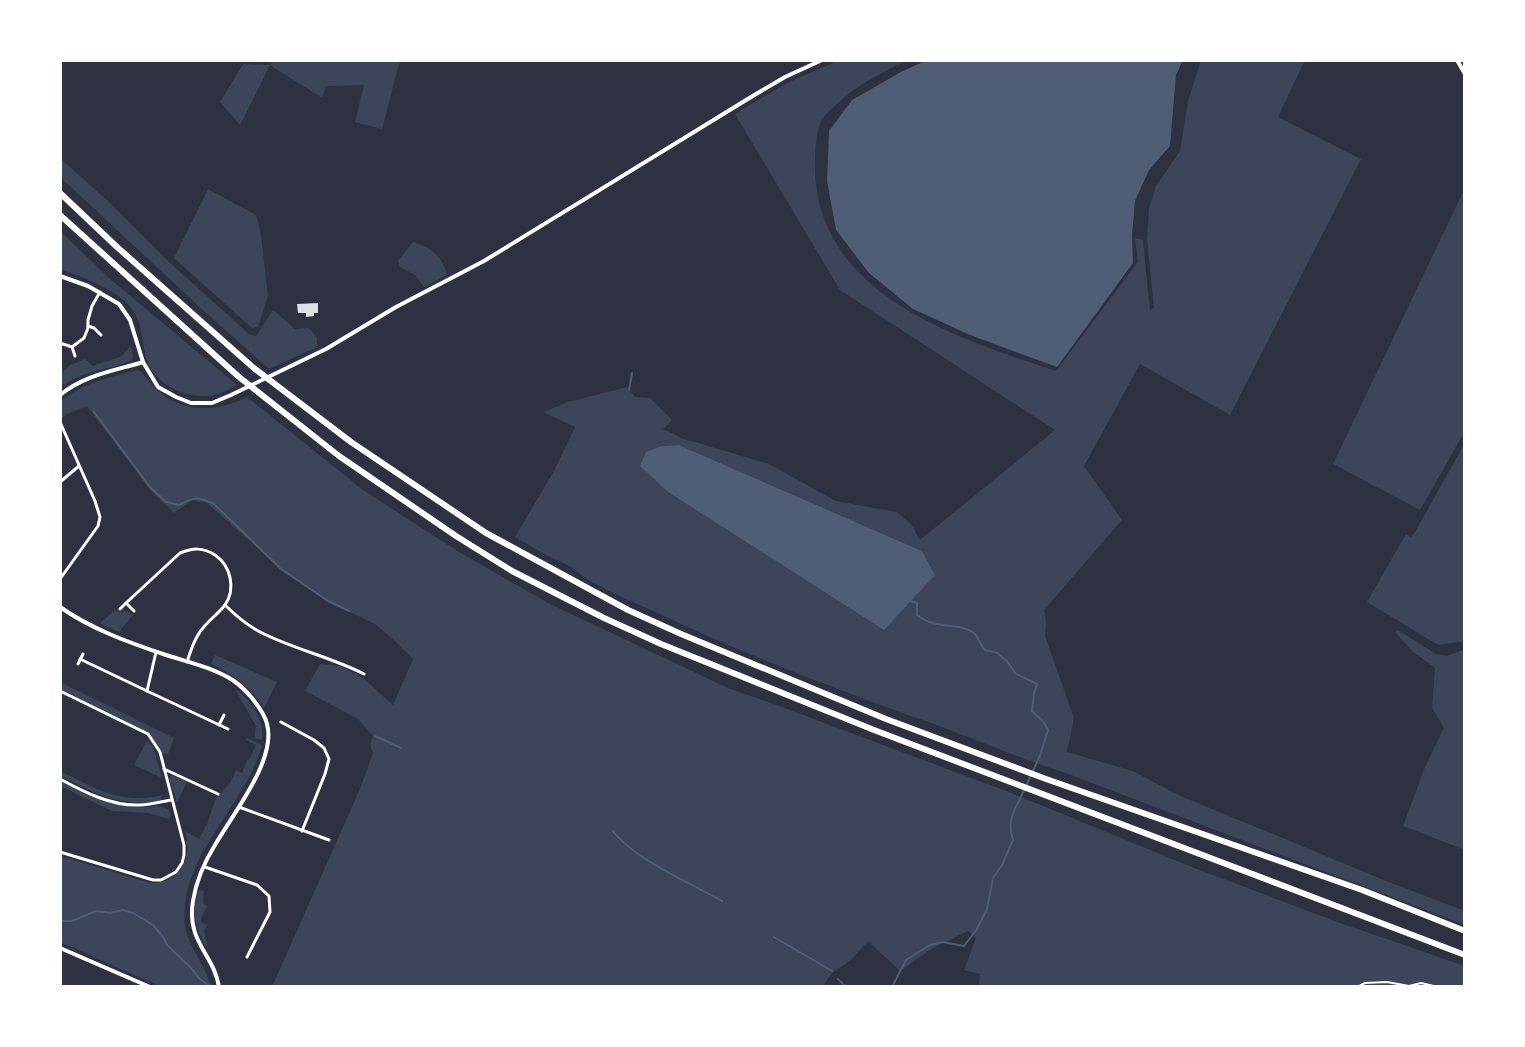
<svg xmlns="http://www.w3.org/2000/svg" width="1525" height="1047" font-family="Signika,sans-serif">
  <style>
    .green { fill: #3c4559; fill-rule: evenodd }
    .water { fill: #4f5d75 }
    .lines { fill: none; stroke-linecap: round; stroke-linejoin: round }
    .stream { stroke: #4f5d75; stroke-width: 2 }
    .building { fill: #e0e0e3 }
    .path { stroke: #fff; stroke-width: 2 }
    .minor { stroke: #fff; stroke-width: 3 }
    .tertiary { stroke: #fff; stroke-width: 4 }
    .motorway { stroke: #fff; stroke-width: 6 }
  </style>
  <rect width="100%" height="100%" fill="#2d3142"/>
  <g class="green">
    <polygon points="273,60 400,60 382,129 355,122 364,85 326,86 322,98 270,65 240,125 220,102 243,64 270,65"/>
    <path d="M840,60H908C882,73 857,84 836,105C832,109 826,113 823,118C815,130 815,158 815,172C821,297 957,338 1056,371L1138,262L1135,238L1143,240L1150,310L1154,308L1147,239L1149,208L1156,186L1180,151L1188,101L1201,60H1305L1278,117L1361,159L1230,415L1140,364L1084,466L1122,520L1044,610L1046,623L1045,636L1074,718L1067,752L1133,771L1176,794L1384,880L1465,911V925L1063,772C1018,758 975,739 931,723C837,690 743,654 653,611C632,601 588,584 573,568L546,555L515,537L554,471L575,427L543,412L568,402L627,387L635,397L650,398L672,420L663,429L681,438L769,464L836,501L897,512L911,524L920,540L1055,430L840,290L735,114L787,83ZM679,445L922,551L935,575L668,492L662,446Z"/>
    <polygon points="60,158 109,202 170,263 249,334 256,336 273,310 295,329 309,328 317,338 317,347 269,369 204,311 60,177"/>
    <polygon points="1465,188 1465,431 1420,510 1333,464"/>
    <polygon points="208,189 256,215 261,234 268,296 258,327 252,328 174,258"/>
    <path d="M60,231L109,278L237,385C230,389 222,393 214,395C189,400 156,386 147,361C142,346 143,326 134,312C121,291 83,277 60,269Z"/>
    <path d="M413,242C430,246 443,257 447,275L424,287L415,275L400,267L398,261Z"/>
    <path d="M130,346L133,355L132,360C106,372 85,368 60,388V374L70,365L85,359L93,366L122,356Z"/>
    <path d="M138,370C146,375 149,383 156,389C183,414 216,412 247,397L363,490L459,552L550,604L728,688L771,703L1006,791L1192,867L1337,922L1465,966V987H986L979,985L980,974L964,970L976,938L968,931L933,948L900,971L868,941L852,959L831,974L823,987H272L360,789L373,753L370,745L373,736L358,719L305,691L320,664L340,666L363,678L393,705L413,659L396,642L375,624L327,601L281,571L270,559L207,503L192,500L174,513L151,491L87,406L67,414L60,420V402C82,383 110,377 138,370Z"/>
    <polygon points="1465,443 1465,641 1438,645 1367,602 1406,534 1411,537 1415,532"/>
    <polygon points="115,610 118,612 126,611 133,615 119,632 101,624 101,622"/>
    <polygon points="1398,630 1436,654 1447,656 1465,649 1465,850 1403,826 1425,767 1444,728 1432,708 1435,668 1413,652 1395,632"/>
    <path d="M215,655L277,682L264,708C251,686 233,675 211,664Z"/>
    <polygon points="60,682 174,738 168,754 160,752 148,734 60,691"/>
    <path d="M235,689C251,700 265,721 262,740L254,738L256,726Z"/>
    <path d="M247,738L262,745C245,808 178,856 185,925C188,947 206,965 211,987H161L60,942V856L150,883C181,884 193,857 185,831L199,839L207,824L216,798L230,783L236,770L242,773L247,760H249L256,745L246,740Z"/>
    <polygon points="147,741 153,747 162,778 134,765"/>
    <path d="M60,771C98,789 119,805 163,795L159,801C119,808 94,792 60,776Z"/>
    <polygon points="172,775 187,782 177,802 169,779"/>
    <path d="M60,781C85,793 110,807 138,807C150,808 159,803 169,810L171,817L169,819L148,813L112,811L60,786Z"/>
    <path d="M199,890L204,891L203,903L207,906L201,919L202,923L207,925L204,931L208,949C195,929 191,913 199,890Z"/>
  </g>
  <g class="water">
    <polygon points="927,60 1183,60 1176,75 1170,146 1149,170 1135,201 1132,236 1133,263 1057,367 970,335 913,309 869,273 836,230 827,181 829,131 852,100 901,72"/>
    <polygon points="679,445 922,551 935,575 884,630 668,492 640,466 646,452 662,446"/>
  </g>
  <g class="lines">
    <g class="stream">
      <polyline points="629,390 632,373"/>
      <path d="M94,412L150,487L166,502L179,505C194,497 198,496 214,504L280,568L328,601L349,611"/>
      <path d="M910,601L917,603V615C935,630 960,622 974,633C978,637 981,646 985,650L997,653L1007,661L1016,674L1037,684L1034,693L1032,711L1042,720L1048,730L1041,753L1027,784"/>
      <polyline points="375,736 401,748"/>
      <path d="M613,831C634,859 690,883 722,901"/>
      <polyline points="60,921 72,921 96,911 110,913 123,910 133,913 153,925 163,937 167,945 191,968 200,979 211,987"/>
      <polyline points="774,937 832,971"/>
      <polyline points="838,979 846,987"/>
      <path d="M892,987L906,960L930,945L943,942L964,946L977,929L987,909L993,878L1002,865L1013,840C1006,818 1016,809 1024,790"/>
    </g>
  </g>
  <polygon class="building" points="318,303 318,313 314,313 314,316 306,317 306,313 298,313 297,304"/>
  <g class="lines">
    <polyline class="path" points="1357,987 1365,983 1387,982 1409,986 1421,983 1438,987"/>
    <g class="minor">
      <polyline points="88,326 94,328 101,335"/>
      <polyline points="60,343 72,347 75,356"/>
      <polyline points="72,347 84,338 88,328 88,320 92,306 100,292"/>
      <polyline points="60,482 79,466"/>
      <polyline points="60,579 98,526 100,517 95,501 60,422"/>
      <path d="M126,603L180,553C193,548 203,547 215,555C231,566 236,589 225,605C219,613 209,620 203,628C195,637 191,650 187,662"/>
      <path d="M225,605C235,615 247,625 260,632C293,649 331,657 364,674"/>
      <polyline points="120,609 126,603 134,611"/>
      <polyline points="80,659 147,691 156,652"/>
      <polyline points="78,664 83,654"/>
      <polyline points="60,691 148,734 160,752 184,845 184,855 182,863 176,872 161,880 153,880 60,852"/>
      <polyline points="147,691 228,729"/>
      <polyline points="281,722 314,740 324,748 329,759 325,774 302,831"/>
      <polyline points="219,725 224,715"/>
      <polyline points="164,769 218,794"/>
      <path d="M60,779C84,792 111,806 139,805C150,805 161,802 171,800"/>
      <polyline points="239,807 329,840"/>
      <polyline points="205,867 257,885 269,896 270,912 247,957"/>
    </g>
    <g class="tertiary">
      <polyline points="1457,60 1465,74"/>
      <polyline points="60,276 88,286 119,304 130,320 143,362 158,387 176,397 191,403 212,403 231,395 326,349 396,307 484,261 751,97 785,77 822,60"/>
      <path d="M60,395C84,375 114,371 143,362"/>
      <path d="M60,607C91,629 130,643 166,655C188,662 214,668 234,681C241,686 246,691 252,698C258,706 265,714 267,724C277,760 232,815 215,845C205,861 196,882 193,901C186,942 214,954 219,987"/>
      <polyline points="60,948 150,987"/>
    </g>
    <g class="motorway">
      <polyline points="60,193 117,247 255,369 351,442 486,533 628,610 681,634 886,719 1046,779 1362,890 1465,931"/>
      <polyline points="60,215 239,377 339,456 456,536 512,571 604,618 661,644 874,730 1465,955"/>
    </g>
  </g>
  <rect width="1525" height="1047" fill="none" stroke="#ffffff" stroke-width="124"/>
</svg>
